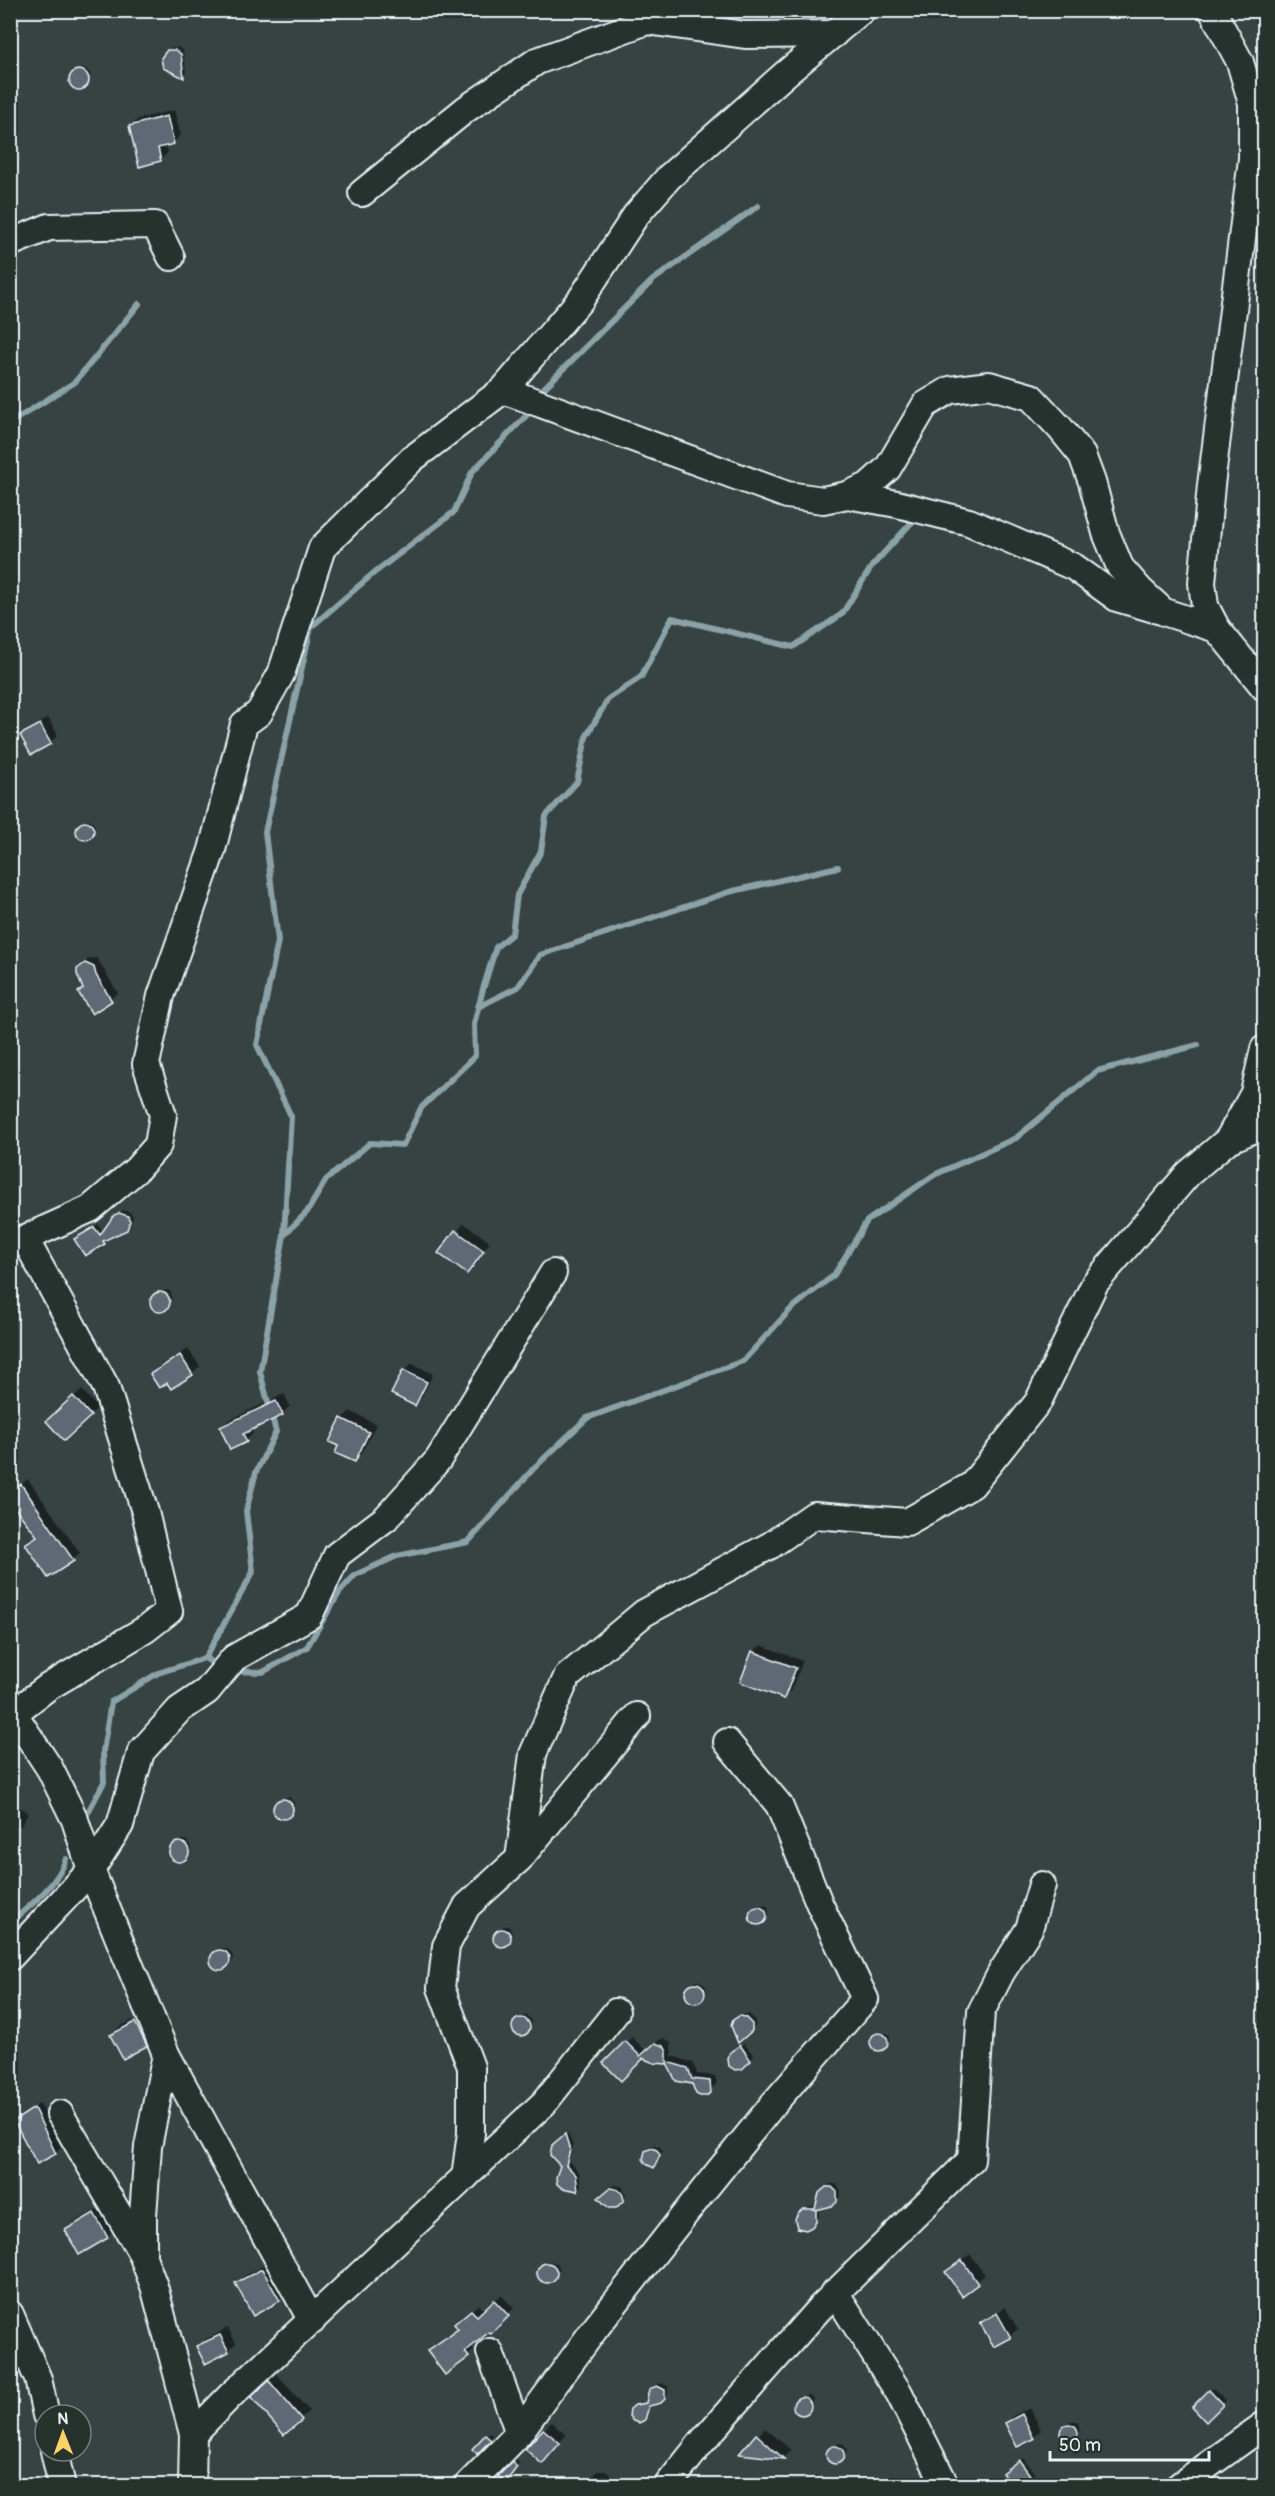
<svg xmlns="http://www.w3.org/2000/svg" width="1275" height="2496" font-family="Pangolin,sans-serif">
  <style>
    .shadow { fill: #0007 }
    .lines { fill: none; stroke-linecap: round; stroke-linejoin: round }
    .stream { stroke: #8aa2a8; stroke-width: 6 }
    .building { fill: #5f6974; stroke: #e8f1f8; stroke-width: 1.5 }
    .minor-casing { stroke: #e8f1f8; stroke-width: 30 }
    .minor { stroke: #26332d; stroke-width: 26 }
  </style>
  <rect width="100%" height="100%" fill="#374342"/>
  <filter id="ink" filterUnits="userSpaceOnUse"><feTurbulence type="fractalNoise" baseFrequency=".0167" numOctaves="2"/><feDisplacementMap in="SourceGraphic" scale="12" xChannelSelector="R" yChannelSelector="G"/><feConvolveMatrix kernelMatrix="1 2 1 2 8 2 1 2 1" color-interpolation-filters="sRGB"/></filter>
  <g filter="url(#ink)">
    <g class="shadow">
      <polygon points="178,47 183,51 186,73 183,76 165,53 169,49"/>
      <polygon points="82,68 85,68 91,74 88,82 80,88 72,85 70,82 71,77"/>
      <polygon points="174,110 181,135 173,143 166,145 168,152 161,160 130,127 138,119"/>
      <polygon points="48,718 58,735 50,743 22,736 30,728"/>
      <polygon points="87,820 91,820 96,827 87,838 80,837 77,828"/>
      <polygon points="97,958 118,993 93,1012 84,988 82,966 88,959"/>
      <polygon points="123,1210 131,1213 133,1217 130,1225 85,1254 79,1236 98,1224 103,1233 115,1216"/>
      <polygon points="464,1223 490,1242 466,1272 440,1253"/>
      <polygon points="168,1290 171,1292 172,1301 162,1310 158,1310 152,1303 153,1299 159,1291"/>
      <polygon points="188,1349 200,1366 192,1374 152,1374 159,1366"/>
      <polygon points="412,1363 433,1374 422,1397 415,1404 404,1371"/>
      <polygon points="82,1390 98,1408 65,1438 56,1413"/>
      <polygon points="284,1394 290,1406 282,1414 251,1428 253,1433 246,1441 221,1428 229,1420"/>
      <polygon points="350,1411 376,1424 362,1453 354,1461 340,1446 342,1419"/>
      <polygon points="28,1479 80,1553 49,1576 27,1544 38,1534 14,1489"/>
      <polygon points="761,1645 803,1661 791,1690 784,1697 753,1652"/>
      <polygon points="286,1797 290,1797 295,1804 288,1816 280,1817 274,1811 275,1806"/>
      <polygon points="19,1807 27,1811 28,1814 21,1826 12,1827 10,1814"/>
      <polygon points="182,1840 186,1840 191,1847 188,1855 180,1860 172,1857 171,1853 171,1849"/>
      <polygon points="761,1905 768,1906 769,1915 761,1923 756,1923 751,1919 751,1913"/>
      <polygon points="504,1926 509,1926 513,1935 507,1943 499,1944 494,1941 495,1934"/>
      <circle cx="223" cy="1958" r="10"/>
      <circle cx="697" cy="1991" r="10"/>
      <polygon points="749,2014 755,2020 755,2026 739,2041 737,2019 741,2015"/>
      <polygon points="143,2015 153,2038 146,2045 112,2035 119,2027"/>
      <polygon points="525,2015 531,2019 532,2024 526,2032 517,2034 513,2027 515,2022"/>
      <polygon points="887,2033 890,2035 889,2043 879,2050 874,2048 872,2042 875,2036"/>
      <polygon points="632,2037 646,2051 659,2040 664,2038 671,2043 672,2056 694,2063 697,2074 715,2076 717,2083 708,2093 693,2083 675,2078 668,2062 655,2062 643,2057 621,2079 605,2063"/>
      <polygon points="744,2043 754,2056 742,2068 730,2057"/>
      <polygon points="40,2103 61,2147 56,2153 16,2121"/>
      <polygon points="568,2133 573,2146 569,2161 579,2172 581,2186 578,2190 563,2187 557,2142"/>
      <polygon points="654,2145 659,2146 663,2151 654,2166 645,2154"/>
      <polygon points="830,2184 836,2184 841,2191 840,2197 831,2205 819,2208 819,2216 813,2224 798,2216 808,2207 818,2206 822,2191"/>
      <polygon points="617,2185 623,2187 626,2196 616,2206 600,2198 612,2186"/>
      <polygon points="102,2207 115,2229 107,2237 79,2253 67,2230 74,2222"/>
      <polygon points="970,2254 985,2275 962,2293 947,2272"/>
      <polygon points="549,2261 557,2263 560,2268 556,2276 547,2282 541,2280 539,2275 541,2268"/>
      <polygon points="270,2262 287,2292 279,2300 237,2284 244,2276"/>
      <polygon points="501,2295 514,2308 491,2331 490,2330 471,2345 474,2350 468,2356 429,2351 459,2328 463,2317 479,2304 484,2311"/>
      <polygon points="1005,2307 1018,2329 1010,2336 982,2323"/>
      <polygon points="228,2328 236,2343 228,2351 198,2347 206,2339"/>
      <polygon points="277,2374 309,2411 284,2433 253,2397"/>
      <polygon points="659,2383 668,2386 668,2394 660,2402 651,2404 644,2419 635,2406 648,2401 651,2390"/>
      <polygon points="1213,2388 1226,2401 1206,2420 1194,2407"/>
      <polygon points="809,2395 813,2398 811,2408 803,2414 796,2411 794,2406 798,2400 801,2396"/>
      <polygon points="1030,2408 1041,2430 1033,2438 1017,2445 1006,2423 1014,2415"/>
      <polygon points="1070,2421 1077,2421 1081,2430 1076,2438 1069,2441 1061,2435 1062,2430"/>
      <polygon points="551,2422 566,2435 550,2454 527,2449"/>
      <polygon points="765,2428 791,2450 784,2457 742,2453"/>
      <polygon points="490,2433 493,2436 477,2452 474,2449"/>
      <polygon points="840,2443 844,2444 847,2452 841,2460 831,2462 828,2455 829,2450"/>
      <polygon points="1023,2458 1040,2481 1043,2479 1047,2486 1013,2486 1007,2470"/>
      <polygon points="516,2460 519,2463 509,2477 500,2476"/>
      <polygon points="597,2471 606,2471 610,2475 610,2481 607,2486 589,2486 588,2482"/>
      <polygon points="816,2475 832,2486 806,2486"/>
      <polygon points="300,2477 311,2486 292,2486"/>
      <polygon points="241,2480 243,2486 226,2486"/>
    </g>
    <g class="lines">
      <g class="stream">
        <polyline points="541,391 653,280 758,206"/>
        <polyline points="10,423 75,382 139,304"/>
        <polyline points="478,1007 518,987 540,955 729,892 838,867"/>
        <polyline points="284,1234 291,1116 257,1045 278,941 265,832 311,627 375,572 454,512 472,472 527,415"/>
        <polyline points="205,1658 253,1572 246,1511 256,1472 276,1432 260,1372 284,1235 307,1212 326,1180 370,1143 403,1145 421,1108 475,1056 474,1024 483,989 496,947 512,934 517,895 541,851 546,816 577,782 586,737 608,699 641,677 672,618 793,647 842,614 872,566 912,522"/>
        <polyline points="233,1671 263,1672 307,1647 339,1593 355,1575 397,1556 468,1542 534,1468 587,1418 743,1361 791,1309 834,1275 867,1221 934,1175 1016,1138 1097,1071 1198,1045"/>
        <polyline points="86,1816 104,1782 103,1751 111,1702 158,1673 205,1658 218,1667"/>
        <path d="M10,1923C31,1905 57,1885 66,1859"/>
      </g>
    </g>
    <g class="building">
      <polygon points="167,50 175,50 181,54 184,78 163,68 161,58"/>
      <circle cx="79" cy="80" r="10"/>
      <polygon points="167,116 174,144 158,148 161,161 139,167 129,126"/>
      <polygon points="40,724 51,744 31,755 20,735"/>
      <circle cx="85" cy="831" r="9"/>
      <polygon points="85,963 94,967 96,975 112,1001 92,1014 78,992 83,989 77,974 77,969"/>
      <polygon points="119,1213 128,1216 130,1221 127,1230 103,1241 105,1244 85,1256 74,1239 94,1227 100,1235 114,1215"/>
      <polygon points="455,1230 484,1251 467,1274 438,1253"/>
      <circle cx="160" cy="1302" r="10"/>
      <polygon points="180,1355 193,1375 171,1389 167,1383 159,1388 150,1374"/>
      <polygon points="403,1370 427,1382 415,1406 391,1394"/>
      <polygon points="73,1396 91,1416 64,1441 46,1421"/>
      <polygon points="276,1401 283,1415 243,1434 247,1442 230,1450 220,1427"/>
      <polygon points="341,1418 369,1432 355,1462 335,1453 338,1446 329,1442"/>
      <polygon points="21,1484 74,1561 48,1578 25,1544 37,1536 10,1502 10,1492"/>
      <polygon points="752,1651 796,1668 784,1699 740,1682"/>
      <circle cx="283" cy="1809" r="10"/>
      <circle cx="179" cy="1852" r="10"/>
      <circle cx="758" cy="1916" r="9"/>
      <circle cx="502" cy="1938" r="9"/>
      <circle cx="220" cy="1960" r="10"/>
      <circle cx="695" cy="1993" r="10"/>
      <polygon points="739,2016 745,2017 752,2024 752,2031 738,2043 731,2026 733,2020"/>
      <circle cx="521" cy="2027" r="9"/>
      <polygon points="135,2022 147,2046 123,2059 110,2035"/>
      <circle cx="879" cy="2042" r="9"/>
      <polygon points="625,2041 640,2056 655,2043 664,2046 667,2052 667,2062 688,2068 692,2079 710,2081 711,2093 706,2096 700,2096 696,2094 692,2084 676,2081 667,2064 654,2063 642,2058 643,2059 621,2081 603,2063"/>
      <polygon points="740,2045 751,2061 742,2069 735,2070 729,2066 728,2059 730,2053"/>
      <polygon points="34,2108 56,2154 37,2164 14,2121"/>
      <polygon points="565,2134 570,2150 566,2165 576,2175 578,2191 562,2188 557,2184 556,2177 560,2166 550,2155 552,2145"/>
      <polygon points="652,2148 657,2150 660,2155 654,2168 646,2164 643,2159 645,2151"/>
      <polygon points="826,2187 832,2187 837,2192 837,2202 832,2206 816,2210 816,2221 812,2227 806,2230 797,2228 795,2219 798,2213 803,2209 815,2209 819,2193"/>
      <polygon points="610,2188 616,2189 622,2193 624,2200 616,2208 609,2208 598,2198"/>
      <polygon points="94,2213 108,2238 79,2255 65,2230"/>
      <polygon points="962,2260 978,2284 962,2296 945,2272"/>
      <circle cx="547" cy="2273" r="10"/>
      <polygon points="262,2269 280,2301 253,2316 235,2283"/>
      <polygon points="494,2300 509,2316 491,2334 489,2332 465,2352 469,2357 445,2375 427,2351 458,2329 454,2324 471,2310 477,2316"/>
      <polygon points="997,2313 1011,2338 994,2347 980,2323"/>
      <polygon points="220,2335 229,2352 205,2364 196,2346"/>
      <polygon points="269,2381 302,2420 284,2435 251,2397"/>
      <polygon points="657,2386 665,2390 665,2399 661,2403 649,2406 645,2420 639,2423 633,2421 629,2416 630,2409 635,2405 646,2403 649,2389"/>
      <polygon points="1209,2390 1223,2405 1206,2422 1192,2407"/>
      <circle cx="802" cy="2406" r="9"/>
      <polygon points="1022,2414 1034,2439 1017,2447 1005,2423"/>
      <circle cx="1069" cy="2433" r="9"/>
      <polygon points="543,2429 560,2443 542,2464 525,2449"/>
      <polygon points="756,2434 784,2459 739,2454"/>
      <polygon points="485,2435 491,2440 477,2454 472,2449"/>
      <circle cx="835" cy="2455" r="9"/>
      <polygon points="1019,2460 1038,2486 1011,2486 1002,2473"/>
      <polygon points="512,2462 517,2467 506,2482 498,2476"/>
    </g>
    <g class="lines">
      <g class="minor-casing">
        <g id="minor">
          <polyline points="1212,10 1240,62 1252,103 1252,159 1211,485 1202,583 1205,606 1217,629 1264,687"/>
          <polyline points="362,193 466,109 537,61 647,21 745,35 834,34"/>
          <polyline points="10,243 49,227 155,225 171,257"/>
          <polyline points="503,390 787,495 823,500 847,495 868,486 888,468 925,405 950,390 989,385 1031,397 1060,428 1082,455 1092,482 1106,533 1120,567 1140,590 1164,612 1217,629"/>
          <polyline points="847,495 897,504 969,522 1074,567 1117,598 1158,610"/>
          <polyline points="1228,1140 1254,1093 1264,1049"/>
          <polyline points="10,1245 90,1209 136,1170 158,1145 163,1115 146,1064 161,996 212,850 244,724 259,713 281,674 322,548 412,459 503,390 581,299 636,215 669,177 784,75 862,10"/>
          <polyline points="10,1708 50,1769 75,1820 91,1870 166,2054 312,2321"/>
          <polyline points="14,1713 48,1687 146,1629 169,1611 145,1512 106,1387 25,1239"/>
          <polyline points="519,1859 533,1754 567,1677 644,1613 771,1545 814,1515 907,1522 972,1485 1038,1402 1095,1283 1188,1174 1228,1140 1264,1125"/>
          <polyline points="10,1957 91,1870 120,1825 141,1752 179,1710 207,1691 234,1658 309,1616 337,1555 386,1518 438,1460 553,1273"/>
          <polyline points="166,2054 148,2147 143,2215 143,2257 154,2286 193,2434 192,2486"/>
          <polyline points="60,2114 142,2254"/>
          <polyline points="465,2177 471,2133 471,2067 441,1988 446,1946 467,1906 519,1859 637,1716"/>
          <polyline points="835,2292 899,2393 946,2486"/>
          <polyline points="10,2314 38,2379 46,2415"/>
          <polyline points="490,2352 519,2433"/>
          <polyline points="193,2434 230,2396 544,2103 616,2012"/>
          <polyline points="54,2451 62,2486"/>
          <polyline points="467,2486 519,2433 594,2330 703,2191 775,2102 865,1999 820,1905 779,1805 727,1742"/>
          <polyline points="667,2486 701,2443 818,2310 971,2160 981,2012 1001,1973 1029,1929 1042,1885"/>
          <polyline points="1179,2486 1264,2425"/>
        </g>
      </g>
      <use href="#minor" class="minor"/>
    </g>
  </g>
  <rect width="1275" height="2496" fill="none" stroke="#26332d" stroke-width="36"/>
  <rect x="18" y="18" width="1239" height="2460" fill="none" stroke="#e8f1f8" stroke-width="2" filter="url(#ink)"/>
  <g transform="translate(63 2433) rotate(359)"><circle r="28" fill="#26332d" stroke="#747f7e" stroke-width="1.5"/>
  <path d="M0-4.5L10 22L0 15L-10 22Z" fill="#ffd166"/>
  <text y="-9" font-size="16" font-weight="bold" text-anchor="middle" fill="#e8f1f8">N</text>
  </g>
  <path d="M1050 2451v9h159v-9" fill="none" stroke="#e8f1f8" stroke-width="3"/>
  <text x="1059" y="2451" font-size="18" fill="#e8f1f8" stroke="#26332d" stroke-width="4.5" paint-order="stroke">50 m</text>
</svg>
